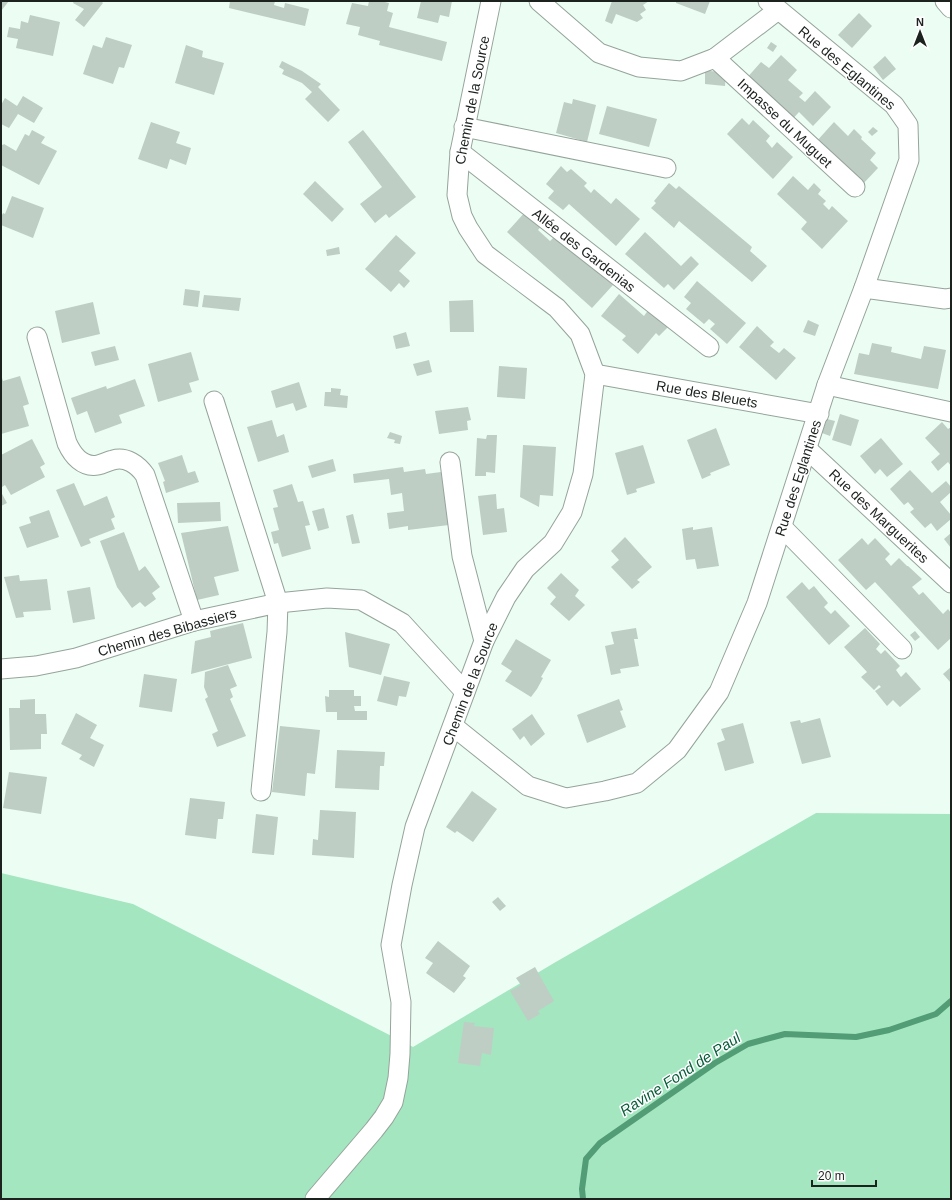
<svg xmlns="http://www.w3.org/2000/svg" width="952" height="1200" font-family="Arial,sans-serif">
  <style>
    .green { fill: #a4e6c0 }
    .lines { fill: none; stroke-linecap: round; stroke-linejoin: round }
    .stream { stroke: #529c76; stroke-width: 6 }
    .building { fill: #becec4 }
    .street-casing { stroke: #95a49b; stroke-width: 21 }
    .street { stroke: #fff; stroke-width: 19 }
    .labels { text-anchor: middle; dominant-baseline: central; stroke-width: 3; stroke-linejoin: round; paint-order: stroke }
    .street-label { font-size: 14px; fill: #1c221e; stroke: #fff }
    .water-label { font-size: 15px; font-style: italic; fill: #075c3a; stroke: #fff }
  </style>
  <rect width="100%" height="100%" fill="#ecfdf3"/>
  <polygon class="green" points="816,813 951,814 951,1199 1,1199 1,873 133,904 413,1047 554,963"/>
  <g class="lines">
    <polyline class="stream" points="583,1199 582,1189 586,1159 600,1143 715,1063 748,1044 785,1034 856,1037 889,1030 936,1014 951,1001"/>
  </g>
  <g class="building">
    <polygon points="1,1 9,1 1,11"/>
    <polygon points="74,1 101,1 103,3 84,27 75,20 84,9 73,3"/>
    <polygon points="230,1 275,1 274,5 284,8 285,3 309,9 305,26 229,8"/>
    <polygon points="369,1 381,1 389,3 387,11 393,13 389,27 447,42 442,61 379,45 380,41 358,35 360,27 346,24 352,3 368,6"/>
    <polygon points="421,1 452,1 449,17 440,15 438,23 417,18"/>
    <polygon points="612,1 649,1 643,5 646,10 640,14 643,18 637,22 616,14 612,24 605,21"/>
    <polygon points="676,1 710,1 705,14 676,3"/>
    <polygon points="859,13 872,26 852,48 838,35"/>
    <polygon points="30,15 60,22 53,56 16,48 18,39 7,37 9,27 20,29 21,21 28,23"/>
    <polygon points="106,37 132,45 124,68 119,67 113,84 83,74 93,45 102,48"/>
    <polygon points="771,42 777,46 773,52 767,48"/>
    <polygon points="186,45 203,51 202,57 224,63 214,95 175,83"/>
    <polygon points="781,55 797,70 788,80 803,93 799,97 805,102 815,91 831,107 813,126 799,112 790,122 745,80 761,62 769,68"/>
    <polygon points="885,56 896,69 883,80 873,67"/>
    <polygon points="282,61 302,71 321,84 318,87 340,110 328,122 305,99 312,92 302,83 282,74 284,70 279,67"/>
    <polygon points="709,71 726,72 725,86 705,84 705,72"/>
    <polygon points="23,96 43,108 34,123 18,114 9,128 1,124 1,105 5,98 17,106"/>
    <polygon points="573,99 596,105 587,142 556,133 564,102 572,104"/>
    <polygon points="607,106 657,119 649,147 599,134"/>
    <polygon points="742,118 749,125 753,120 770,136 766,141 772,148 777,142 793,157 773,179 727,134"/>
    <polygon points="151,122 180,132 176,143 191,148 186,165 170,159 167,169 138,159"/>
    <polygon points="834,122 848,136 854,129 862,137 861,139 876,153 870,160 878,168 862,185 816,142"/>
    <polygon points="873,127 878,131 872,136 868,132"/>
    <polygon points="32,130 45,137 41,143 57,151 39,185 1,165 1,144 3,145 4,144 16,151 25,134 29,136"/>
    <polygon points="363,130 416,197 389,218 386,214 375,223 360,204 382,187 348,142"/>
    <polygon points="561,166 567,172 571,169 587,183 584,186 591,193 594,189 611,204 616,198 640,219 616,246 569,204 563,210 548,198 554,191 546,184"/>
    <polygon points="793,176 808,190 814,183 821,190 818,194 826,201 823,204 829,210 832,206 848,221 822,249 801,229 807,222 777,194"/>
    <polygon points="315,181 344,209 332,222 303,194"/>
    <polygon points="669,183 676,189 679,186 752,247 750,251 767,266 752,282 679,221 674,228 651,208 656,203 654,201"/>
    <polygon points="12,196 44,208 33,238 1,225 1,217 3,213 5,214"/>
    <polygon points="526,211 542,225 538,230 550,241 555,236 563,240 613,285 592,308 507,232"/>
    <polygon points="645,232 681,266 691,256 699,264 674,290 668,284 664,288 625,254"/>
    <polygon points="396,235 416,253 399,271 410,281 404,288 399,283 391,292 365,269"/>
    <polygon points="339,247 340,254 327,256 326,250"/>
    <polygon points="697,281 746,323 727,344 710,329 715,324 709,319 704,324 686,309 691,303 684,297"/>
    <polygon points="185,289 200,291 198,307 183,305"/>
    <polygon points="619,294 644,316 649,309 668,327 659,336 656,333 638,354 622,340 626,336 601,316"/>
    <polygon points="204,295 241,298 239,311 202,307"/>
    <polygon points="473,300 474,332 450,332 449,301"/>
    <polygon points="93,302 100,334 62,343 55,311"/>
    <polygon points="808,320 819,325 815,336 803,332"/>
    <polygon points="757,326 774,342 770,346 779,353 784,348 796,358 776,380 739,347"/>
    <polygon points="406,332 410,346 396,349 393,336"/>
    <polygon points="872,343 892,347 891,352 921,359 924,346 946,350 938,389 854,374 859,353 869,355"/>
    <polygon points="115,346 119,360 95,366 91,352"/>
    <polygon points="191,352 199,380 189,383 192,392 158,402 148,364"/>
    <polygon points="429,360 432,372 417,376 413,364"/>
    <polygon points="499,366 527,368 525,399 497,397"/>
    <polygon points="20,376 29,404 23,406 29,426 1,434 1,379 2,378 3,381"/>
    <polygon points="135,379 145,406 119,415 122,423 95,433 87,411 77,415 71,398 106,386 107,389"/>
    <polygon points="299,382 307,407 296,411 293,403 276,408 271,391"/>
    <polygon points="331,388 341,389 340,395 348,396 347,408 324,406 325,392 331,392"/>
    <polygon points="468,407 471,420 467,421 468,430 439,434 435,411"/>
    <polygon points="840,414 859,420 851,446 832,440"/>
    <polygon points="827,419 835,421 830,436 822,433"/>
    <polygon points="272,420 277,437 284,434 289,452 258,462 247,427"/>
    <polygon points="942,422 948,429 951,427 951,466 948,462 938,471 931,462 940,454 925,438"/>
    <polygon points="716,428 730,465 710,473 711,475 702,479 687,440"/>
    <polygon points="390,432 402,436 400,444 394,443 395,440 387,438"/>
    <polygon points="487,435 497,435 495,473 486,472 486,476 475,476 477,438 486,439"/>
    <polygon points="881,438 903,464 887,477 880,469 875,474 860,456"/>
    <polygon points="32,439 45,464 40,467 45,477 11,495 5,485 2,487 1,486 1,455"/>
    <polygon points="523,445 556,447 553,496 540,495 539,507 520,497"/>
    <polygon points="643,445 655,483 636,489 637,492 627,495 615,453"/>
    <polygon points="182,455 188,473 195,471 199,482 166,493 163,482 165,481 158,463"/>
    <polygon points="333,459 336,471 312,478 308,466"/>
    <polygon points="403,467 404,472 425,469 426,474 441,472 449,525 408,530 408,526 389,529 387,513 404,511 402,493 391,495 389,479 354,483 353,474"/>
    <polygon points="910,470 932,493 946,481 951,487 951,492 940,502 951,515 951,519 937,531 931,523 925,528 910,512 914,509 908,502 904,505 890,489"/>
    <polygon points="74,483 84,506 107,496 115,517 111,519 115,529 89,539 91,543 81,547 56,490"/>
    <polygon points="292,484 298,502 303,501 310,525 305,526 311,549 282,557 278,543 274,544 271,532 279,530 273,508 278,507 273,490"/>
    <polygon points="1,492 7,503 1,506"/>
    <polygon points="496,494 497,509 504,508 507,532 483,535 478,496"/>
    <polygon points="220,502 221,521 178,523 177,503"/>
    <polygon points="324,508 329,528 318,531 312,511"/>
    <polygon points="49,510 59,537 27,548 19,527 31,523 29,517"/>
    <polygon points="353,514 360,543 352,544 346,516"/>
    <polygon points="228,526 239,571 214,577 219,595 197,600 181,533"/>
    <polygon points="693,527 693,530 712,527 719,566 697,569 695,559 686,560 682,529"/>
    <polygon points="124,532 139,571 145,566 160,587 152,593 156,599 145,607 140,602 132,608 117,587 100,541"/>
    <polygon points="951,533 951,548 944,539"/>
    <polygon points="625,537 652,567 637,580 640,582 632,589 611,567 619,560 611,551"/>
    <polygon points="862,538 868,545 875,538 890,554 885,559 891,566 899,558 907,566 908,566 922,579 912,587 919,595 923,592 943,614 948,609 951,613 951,638 938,650 875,582 866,590 838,560"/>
    <polygon points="561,573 579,590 575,596 585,605 569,621 550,604 556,597 547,588"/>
    <polygon points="19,575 20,581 47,579 51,610 23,612 24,617 16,618 4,577"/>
    <polygon points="802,582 809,590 814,586 828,603 824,607 831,614 835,610 850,626 829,645 786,597"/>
    <polygon points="90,587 95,619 73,623 67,591"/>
    <polygon points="243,623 252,658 191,674 195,641 211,637 210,631"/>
    <polygon points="636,628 638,639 634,639 639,666 620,669 621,673 611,675 605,646 614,644 611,632"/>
    <polygon points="865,628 880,644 876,649 881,654 885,650 900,666 896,670 901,677 906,672 921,689 900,707 893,700 887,706 875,691 881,687 879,685 874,690 861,677 867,672 844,647"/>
    <polygon points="915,631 920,637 915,641 910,635"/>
    <polygon points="345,632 390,644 381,675 349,667"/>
    <polygon points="516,639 551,660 541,677 543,678 537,689 531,697 505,681 512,671 501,664"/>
    <polygon points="228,665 237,686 230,689 233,697 230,699 246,736 217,747 212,734 218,731 205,699 208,697 204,687 205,672"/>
    <polygon points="951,667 951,683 943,674"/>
    <polygon points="144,674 177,679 172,712 139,707"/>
    <polygon points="384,676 410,682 406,697 399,696 397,706 377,701"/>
    <polygon points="329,690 354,690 354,696 361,696 361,706 354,706 355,711 367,711 367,720 337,720 337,712 326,712 325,696 329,697"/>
    <polygon points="35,699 35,714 46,714 47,734 41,734 41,749 10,750 9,708 20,708 20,700"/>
    <polygon points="619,699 623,710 620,711 626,727 587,743 577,715"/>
    <polygon points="76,713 97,725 90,738 104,745 94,767 79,759 82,755 61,744"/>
    <polygon points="532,714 545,734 531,746 524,736 520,740 512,729"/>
    <polygon points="820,718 831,757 802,764 790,722 800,720 801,723"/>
    <polygon points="743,723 754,763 725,771 717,743 725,740 721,729"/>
    <polygon points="280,726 320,730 315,774 307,773 305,796 272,792"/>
    <polygon points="337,750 385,752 384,766 380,766 379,790 335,788"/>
    <polygon points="9,772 47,777 41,814 3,808"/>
    <polygon points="472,791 497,809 473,842 457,831 455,833 446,827"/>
    <polygon points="190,798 225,802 223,819 218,819 216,839 185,835"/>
    <polygon points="320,810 356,812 354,858 312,855 313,839 318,840"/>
    <polygon points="256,814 278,817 274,855 252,853"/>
    <polygon points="498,897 506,906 500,911 492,902"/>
    <polygon points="438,941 470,966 463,976 466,978 454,993 426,973 433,963 425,958"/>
    <polygon points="535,967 554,1001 538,1011 540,1014 528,1021 510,991 521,985 516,978"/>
    <polygon points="464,1022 475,1023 474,1026 494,1028 491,1055 482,1053 480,1066 458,1063"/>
  </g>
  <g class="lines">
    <g class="street-casing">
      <g id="street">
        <polyline points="539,1 599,53 639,67 681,71 715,58 778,10"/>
        <polyline points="945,1 951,8"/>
        <polyline points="715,58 855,187"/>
        <polyline points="464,127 666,168"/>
        <polyline points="460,152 709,347"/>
        <polyline points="864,288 945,299 951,298"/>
        <path d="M37,337L67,443C73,456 83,468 98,465C103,464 108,461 113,460C126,456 138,465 145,475L194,621"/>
        <polyline points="595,374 819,414"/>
        <polyline points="827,385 951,412"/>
        <polyline points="214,401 278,603 277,632 261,791"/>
        <polyline points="807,449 951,583"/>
        <polyline points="450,462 462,556 484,641"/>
        <polyline points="782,527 902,649"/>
        <polyline points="1,669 36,666 76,658 194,621 278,603 327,598 361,600 402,623 465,692"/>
        <polyline points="453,726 528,786 566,798 605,791 637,783 677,750 719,692 757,603 827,385 864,288 909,160 908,125 894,105 768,1"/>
        <polyline points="315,1199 374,1130 384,1117 393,1102 398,1078 400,1054 401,1002 391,945 402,885 415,827 484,641 506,597 525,569 553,543 572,512 583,474 595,374 580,334 557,308 485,254 468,228 462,216 457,195 460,152 491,1"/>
      </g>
    </g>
    <use href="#street" class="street"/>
  </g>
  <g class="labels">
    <g class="street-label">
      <text transform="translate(847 68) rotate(40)">Rue des Eglantines</text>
      <text transform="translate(472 100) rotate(-79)">Chemin de la Source</text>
      <text transform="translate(785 123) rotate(43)">Impasse du Muguet</text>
      <text transform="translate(584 250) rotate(38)">Allée des Gardenias</text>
      <text transform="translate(707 394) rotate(10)">Rue des Bleuets</text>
      <text transform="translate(798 478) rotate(-72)">Rue des Eglantines</text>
      <text transform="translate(879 516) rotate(43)">Rue des Marguerites</text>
      <text transform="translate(167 632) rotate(-16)">Chemin des Bibassiers</text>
      <text transform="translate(470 684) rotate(-69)">Chemin de la Source</text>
    </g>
    <g class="water-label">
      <text transform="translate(680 1074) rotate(-33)">Ravine Fond de Paul</text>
    </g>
  </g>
  <rect width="952" height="1200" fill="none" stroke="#1c221e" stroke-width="4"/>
  <g transform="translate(920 32)" stroke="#ffffff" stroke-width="3" paint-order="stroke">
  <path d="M0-3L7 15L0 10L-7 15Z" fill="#1c221e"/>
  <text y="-6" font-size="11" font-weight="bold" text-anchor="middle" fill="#1c221e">N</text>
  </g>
  <path d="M812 1180v6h64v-6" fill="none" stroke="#1c221e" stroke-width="2"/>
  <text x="818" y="1180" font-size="12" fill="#1c221e" stroke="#ffffff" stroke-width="3" paint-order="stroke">20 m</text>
</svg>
